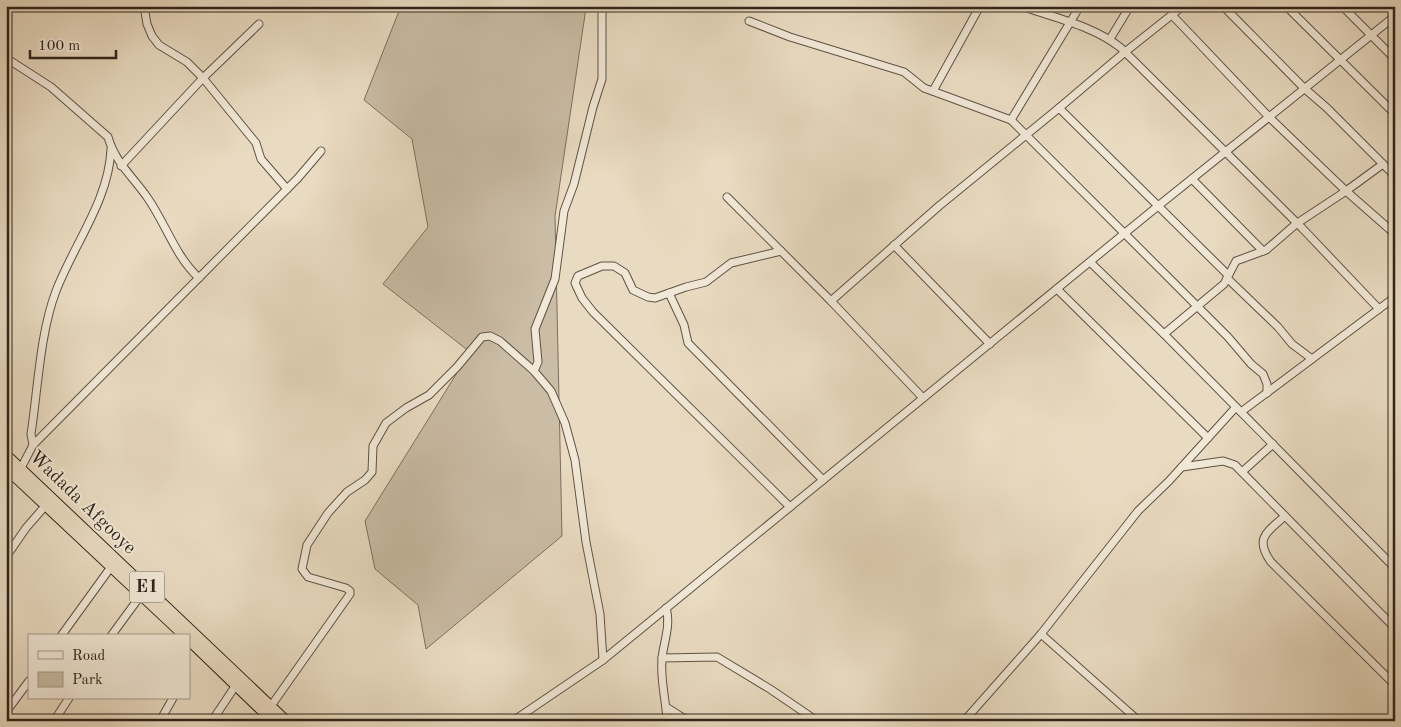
<svg xmlns="http://www.w3.org/2000/svg" width="1401" height="727" font-family="'Old Standard TT',serif">
  <style>
    .green { fill: #cabca5; stroke: #7d7060 }
    .lines { fill: none; stroke-linecap: round; stroke-linejoin: round }
    .minor-casing { stroke: #5e5244; stroke-width: 9 }
    .highway-casing { stroke: #30241a; stroke-width: 12 }
    .minor { stroke: #f1e8d7; stroke-width: 7 }
    .highway { stroke: #e9dbc1; stroke-width: 10 }
    .labels { text-anchor: middle; dominant-baseline: central; stroke-width: 4; stroke-linejoin: round; paint-order: stroke }
    .shield { fill: #f1e8d7; stroke: #6a5f53; stroke-width: 1 }
    .shield-label { font-size: 18px; font-weight: bold; fill: #30241a }
    .street-label { font-size: 19px; fill: #30241a; stroke: #f1e8d7 }
  </style>
  <rect width="100%" height="100%" fill="#e9dbc1"/>
  <filter id="stains"><feTurbulence type="fractalNoise" baseFrequency=".004" numOctaves="4"/><feColorMatrix values="0 0 0 0 .2 0 0 0 0 .09 0 0 0 0 .02 0 0 0 .5 -.17"/></filter>
  <radialGradient id="worn" r=".72"><stop offset=".6" stop-color="#630" stop-opacity="0"/><stop offset="1" stop-color="#630" stop-opacity=".3"/></radialGradient>
  <polygon class="green" points="401,6 576,6 586,8 555,216 562,536 426,649 418,605 375,569 365,521 470,352 383,284 428,227 412,139 364,100"/>
  <g class="lines">
    <g class="minor-casing">
      <g id="minor">
        <polyline points="144,6 147,24 152,36 159,45 187,62 203,78 256,143 261,159 287,189"/>
        <path d="M1021,6C1055,18 1094,26 1121,48L1302,228L1379,309"/>
        <polyline points="1183,6 1125,52 1059,108 1228,275"/>
        <polyline points="1223,6 1304,88 1327,108 1395,176"/>
        <polyline points="1286,6 1395,114"/>
        <polyline points="1342,6 1395,59"/>
        <polyline points="1172,15 1269,117 1346,191 1395,234"/>
        <polyline points="749,21 790,37 904,72 924,88 1011,120 1228,337 1251,364 1263,374 1267,384 1267,393"/>
        <polyline points="1110,39 1130,6"/>
        <path d="M6,58L51,87L108,137C115,162 133,177 147,197C166,224 175,256 199,278"/>
        <polyline points="933,91 980,6"/>
        <polyline points="1011,120 1080,6"/>
        <polyline points="121,166 203,78 259,24"/>
        <polyline points="1192,179 1263,251"/>
        <polyline points="727,197 831,301 923,398"/>
        <polyline points="894,245 990,344"/>
        <polyline points="781,251 731,263 706,282 686,287 655,298 648,297 633,290 625,273 614,266 602,266 578,276 575,283 582,298 593,312 790,507"/>
        <polyline points="1090,262 1164,334 1395,568"/>
        <polyline points="1227,278 1278,327 1292,344 1312,359"/>
        <polyline points="1057,289 1208,438"/>
        <polyline points="669,293 684,325 688,343 823,480"/>
        <polyline points="831,301 939,206 1059,108"/>
        <polyline points="1164,334 1224,284 1236,261 1266,250 1296,224 1346,191 1383,164"/>
        <polyline points="534,371 538,362 535,329 555,279 564,211 574,184 593,107 602,79 602,6"/>
        <polyline points="1241,412 1395,297"/>
        <path d="M33,445L31,434C38,388 40,333 56,291C74,244 109,200 111,149"/>
        <polyline points="1182,467 1223,461 1235,465 1395,628"/>
        <polyline points="21,468 33,445 298,178 321,151"/>
        <polyline points="1242,472 1273,444"/>
        <path d="M1285,516C1267,532 1254,538 1271,562L1395,685"/>
        <polyline points="6,557 26,528 46,505"/>
        <path d="M666,608C671,625 664,641 662,658C660,681 666,699 667,721"/>
        <polyline points="1041,634 1139,721"/>
        <polyline points="61,636 111,567"/>
        <polyline points="111,636 141,595"/>
        <polyline points="662,658 717,657 770,689 817,721"/>
        <polyline points="1395,700 1395,716"/>
        <polyline points="271,706 350,594 350,591 346,588 308,577 302,569 307,545 328,513 347,492 365,480 372,472 373,446 386,423 406,408 429,395 457,367 482,337 490,336 500,341 534,371 551,391 565,423 575,460 586,542 600,614 603,660"/>
        <polyline points="666,707 688,721"/>
        <polyline points="6,712 29,681"/>
        <polyline points="54,721 69,698"/>
        <polyline points="160,721 173,698"/>
        <polyline points="212,721 236,685"/>
        <polyline points="513,721 603,660 1158,206 1395,16"/>
        <polyline points="964,721 1041,634 1138,511 1169,481 1236,407"/>
      </g>
    </g>
    <g class="highway-casing">
      <g id="highway">
        <polyline points="6,455 286,721"/>
        <polyline points="6,468 185,636"/>
        <polyline points="189,640 273,721"/>
      </g>
    </g>
    <use href="#minor" class="minor"/>
    <use href="#highway" class="highway"/>
  </g>
  <g class="labels">
    <rect class="shield" x="129.5" y="571.5" width="35" height="31" rx="4"/>
    <g class="shield-label">
      <text x="147" y="587">E1</text>
    </g>
    <g class="street-label">
      <text transform="translate(82 503) rotate(44)">Wadada Afgooye</text>
    </g>
  </g>
  <rect width="1401" height="727" fill="none" stroke="#e9dbc1" stroke-width="25"/>
  <rect x="8" y="8" width="1386" height="712" fill="none" stroke="#30241a" stroke-width="2.5"/>
  <rect x="12" y="12" width="1376" height="702" fill="none" stroke="#30241a"/>
  <rect x="28" y="634" width="162" height="65" fill="#f1e8d7" stroke="#a49a8b"/>
  <rect x="38" y="651" width="25" height="8" fill="#f1e8d7" stroke="#a49a8b"/>
  <text x="72" y="660" font-size="15" fill="#30241a">Road</text>
  <rect x="38" y="672" width="25" height="15" fill="#cabca5" stroke="#a49a8b"/>
  <text x="72" y="684" font-size="15" fill="#30241a">Park</text>
  <path d="M30 50v8h86v-8" fill="none" stroke="#30241a" stroke-width="2.5"/>
  <text x="38" y="50" font-size="15" fill="#30241a" stroke="#f1e8d7" stroke-width="4" paint-order="stroke">100 m</text>
  <rect width="100%" height="100%" filter="url(#stains)"/>
  <rect width="100%" height="100%" fill="url(#worn)"/>
</svg>
